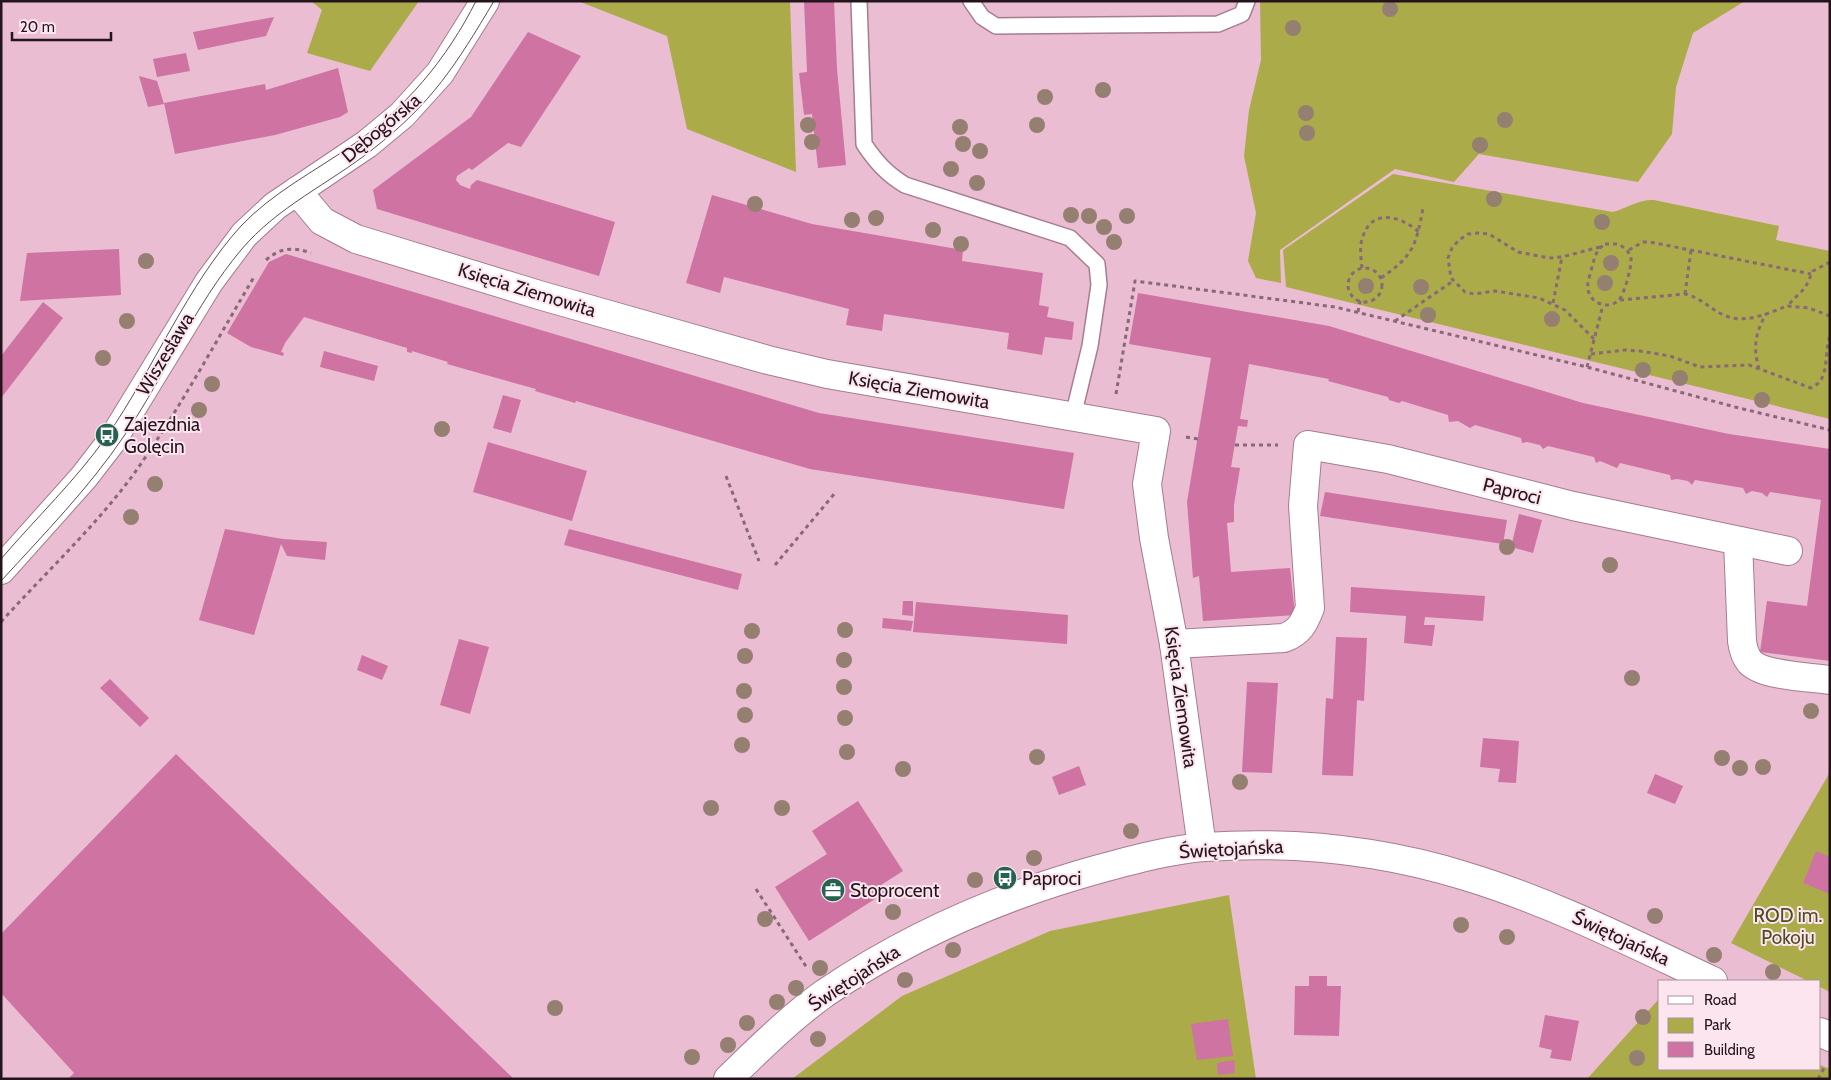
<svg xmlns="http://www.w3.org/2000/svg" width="1831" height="1080" font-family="Cabin,sans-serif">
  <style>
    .green { fill: #acab49 }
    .building { fill: #ce73a2 }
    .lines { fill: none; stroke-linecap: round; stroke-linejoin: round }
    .service-casing { stroke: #a67c8f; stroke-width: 18 }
    .minor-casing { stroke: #a67c8f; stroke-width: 30 }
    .tertiary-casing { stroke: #a67c8f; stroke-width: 30 }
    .path { stroke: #886978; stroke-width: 3; stroke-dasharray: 4 4; stroke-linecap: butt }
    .service { stroke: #fff; stroke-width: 15 }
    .minor { stroke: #fff; stroke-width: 28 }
    .tertiary { stroke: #fff; stroke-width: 28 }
    .tram { stroke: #644b57; stroke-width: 1 }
    .tree { fill: #947f71 }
    .labels { text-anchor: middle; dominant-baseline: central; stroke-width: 4; stroke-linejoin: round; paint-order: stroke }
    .street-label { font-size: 19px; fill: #24141c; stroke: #fde5f0 }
    .poi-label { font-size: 19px; fill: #24141c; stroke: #fde5f0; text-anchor: start }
    .park-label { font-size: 19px; fill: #4d4d22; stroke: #fde5f0 }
  </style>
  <rect width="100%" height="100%" fill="#eabdd2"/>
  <g class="green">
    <polygon points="311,1 419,1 370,71 307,53 322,10"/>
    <polygon points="578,1 790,1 796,172 687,129 667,36"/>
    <polygon points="1260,1 1745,1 1693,33 1676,87 1672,134 1638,182 1479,154 1454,182 1395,169 1280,250 1281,283 1256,278 1248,261 1256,213 1244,156 1249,110 1261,60"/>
    <path d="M1393,174L1613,212C1627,208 1640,199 1654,200L1779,226L1776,240L1830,251V419L1286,287L1283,250Z"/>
    <polygon points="1830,772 1830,992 1820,987 1820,981 1808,981 1731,943"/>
    <polygon points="1229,895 1256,1079 792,1079 902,996 1050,931"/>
    <polygon points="1658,1000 1660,1069 1820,1069 1820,1065 1830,1069 1830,1079 1587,1079"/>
  </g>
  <g class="building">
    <polygon points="804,1 834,1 837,69 846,165 818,168 812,114 804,115 799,73 807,72"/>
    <polygon points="274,17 266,36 198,50 193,32"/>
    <polygon points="528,32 581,56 521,147 508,143 472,170 469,168 457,176 456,180 460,185 470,189 471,185 477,180 615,222 599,276 377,209 373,190 471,117"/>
    <polygon points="186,53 190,71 157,77 153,59"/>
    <polygon points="338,68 348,112 340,117 275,135 175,154 164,103 265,84 266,90"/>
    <polygon points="139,76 157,81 164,104 148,107"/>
    <polygon points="712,195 812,224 963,250 962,261 1043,273 1039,305 1049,307 1047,317 1074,322 1072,340 1045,337 1042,355 1007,349 1009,333 884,314 882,331 846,325 849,309 724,277 720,293 686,283"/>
    <polygon points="119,249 121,295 20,301 27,253"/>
    <polygon points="286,254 819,413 1074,453 1064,509 810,469 576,401 575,403 535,391 536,389 447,364 448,362 412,351 412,353 407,352 407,348 304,317 285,343 281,352 284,353 283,356 251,347 227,333 269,262"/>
    <polygon points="1138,293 1329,326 1583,403 1729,434 1830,449 1830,661 1760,652 1767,601 1807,606 1821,500 1770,492 1767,497 1762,493 1752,491 1746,494 1743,488 1695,480 1692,485 1688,481 1677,479 1671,480 1670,475 1620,463 1617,468 1600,461 1596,463 1594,457 1548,446 1543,449 1540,445 1527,442 1522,443 1521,438 1475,425 1470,428 1458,421 1449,422 1448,415 1402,401 1399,403 1389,400 1388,397 1328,381 1329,379 1249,364 1240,419 1248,420 1247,427 1238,426 1231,467 1240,468 1234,505 1234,522 1227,523 1231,572 1290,568 1295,615 1203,621 1199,576 1193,578 1187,502 1211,358 1129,344"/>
    <polygon points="43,302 63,318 1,398 1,356"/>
    <polygon points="324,351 378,366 374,381 320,367"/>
    <polygon points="503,395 521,400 511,433 493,428"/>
    <polygon points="488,442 587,471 572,521 473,492"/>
    <polygon points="1325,492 1507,520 1503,544 1320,516"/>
    <polygon points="1519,514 1542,520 1533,553 1511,547"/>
    <polygon points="225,529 283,539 327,542 325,560 287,556 281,544 254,635 199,620"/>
    <polygon points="569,529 742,574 738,590 564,545"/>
    <polygon points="1351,587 1485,596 1483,621 1425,617 1424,625 1435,625 1432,646 1404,643 1406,616 1350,612"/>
    <polygon points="903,601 913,601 913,616 902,615"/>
    <polygon points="916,602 1068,615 1067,644 913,632"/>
    <polygon points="883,618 913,621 911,631 882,628"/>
    <polygon points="1336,637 1367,638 1364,701 1357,700 1353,776 1322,775 1326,698 1333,699"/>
    <polygon points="459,639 489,647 470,714 440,705"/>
    <polygon points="362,655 388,666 382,680 357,670"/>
    <polygon points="110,679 149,718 140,727 100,688"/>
    <polygon points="1247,682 1278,683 1272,773 1242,772"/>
    <polygon points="1483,738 1519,741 1516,783 1498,782 1500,769 1480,767"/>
    <polygon points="176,754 514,1079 68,1079 74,1073 1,993 1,934"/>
    <polygon points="1079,766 1086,785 1059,795 1052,777"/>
    <polygon points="1655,774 1683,786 1675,804 1647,793"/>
    <polygon points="858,801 903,871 881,885 886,892 809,941 775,887 827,854 812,831"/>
    <polygon points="1816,851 1830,857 1830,894 1803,883"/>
    <polygon points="1309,976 1327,976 1327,986 1341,986 1339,1036 1294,1035 1295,986 1309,986"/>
    <polygon points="1545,1015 1579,1021 1571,1061 1550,1058 1552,1050 1539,1047"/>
    <polygon points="1228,1019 1233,1056 1197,1060 1191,1024"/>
    <polygon points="1234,1060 1235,1073 1218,1075 1217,1063"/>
  </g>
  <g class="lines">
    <g class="service-casing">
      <g id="service">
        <path d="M859,1L864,144C876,162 887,174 905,185L1070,238L1097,264L1099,285L1090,346L1073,416"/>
        <polyline points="971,1 982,17 996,26 1218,24 1242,14 1247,1"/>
      </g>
    </g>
    <g class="minor-casing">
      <g id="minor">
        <polyline points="297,191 322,221 356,239 539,295 768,360 827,374 1156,431 1147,484 1154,538 1174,644 1202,847"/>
        <path d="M1738,541L1742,641C1743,649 1745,656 1750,662C1763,676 1810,677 1830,680"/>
        <path d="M1174,644L1284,638C1300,632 1304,623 1310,608L1303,506L1308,445L1388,459L1573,506L1788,551"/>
        <polyline points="1820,1032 1830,1037"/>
        <path d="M728,1079C759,1049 790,1018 825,993C909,936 1001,896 1099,869C1133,860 1168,850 1204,847C1292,841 1381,850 1465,876C1551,902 1632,943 1713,981"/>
      </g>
    </g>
    <g class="tertiary-casing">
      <polyline id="tertiary" points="1,570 84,477 111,442 209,282 244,235 275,206 367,144 402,115 440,73 485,1"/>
    </g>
    <g class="path">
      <path d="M1605,244H1618C1624,247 1629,251 1631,258C1632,266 1624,296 1618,301C1607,310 1590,303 1588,289C1587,284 1589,279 1590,274C1594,262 1594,251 1605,244Z"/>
      <polyline points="1629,250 1643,242 1650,242 1811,274"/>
      <path d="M266,260C281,247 294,247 311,253"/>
      <polyline points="1830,262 1813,271 1805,288 1787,306 1809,308 1830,316"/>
      <path d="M1362,268C1361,258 1359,246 1363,236C1373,207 1402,217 1419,232"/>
      <circle cx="1365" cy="285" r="17"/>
      <path d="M1381,278C1413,256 1416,246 1423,208"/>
      <polyline points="1685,294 1691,250"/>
      <path d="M1620,300L1685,294C1702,298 1711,310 1726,316C1746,324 1769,313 1787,306"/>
      <polyline points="1553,303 1562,257"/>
      <polyline points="1358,312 1360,301"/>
      <polyline points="1395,321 1453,281"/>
      <polyline points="1594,339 1565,310 1539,298 1495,291 1474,294 1465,292 1451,278 1448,258 1452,248 1459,240 1468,234 1478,233 1489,234 1518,252 1549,258 1562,257 1600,247"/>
      <path d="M1591,354L1625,350L1640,351L1670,356L1700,367L1749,365L1811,388C1831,379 1823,356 1830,336"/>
      <polyline points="1587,367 1603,305"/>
      <path d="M1759,369C1753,348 1755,333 1766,314"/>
      <polyline points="1116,394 1135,281 1335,307 1587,367 1735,407 1830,430"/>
      <polyline points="1186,437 1198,439"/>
      <polyline points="1235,445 1278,445"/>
      <polyline points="726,476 759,561"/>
      <polyline points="775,565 835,493"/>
      <path d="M1,622C45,573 94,528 133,475C178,412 215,343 254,277"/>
      <polyline points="756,889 807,968"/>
      <polyline points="1818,1079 1824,1068"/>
    </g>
    <use href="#service" class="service"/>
    <use href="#minor" class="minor"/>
    <use href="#tertiary" class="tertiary"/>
    <g class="tram">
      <path d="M1,559C36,518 76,480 107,436C153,370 188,284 241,226C272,193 315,171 351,146C405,109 447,59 476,1"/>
      <path d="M1,581C44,534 89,488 124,436C165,376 194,306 241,250C278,206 329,184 373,149C432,103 456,65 494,1"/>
    </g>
  </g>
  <g class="tree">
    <circle cx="1390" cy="9" r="8"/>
    <circle cx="1293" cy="28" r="8"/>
    <circle cx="1103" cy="90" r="8"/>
    <circle cx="1045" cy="97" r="8"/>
    <circle cx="1306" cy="113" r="8"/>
    <circle cx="1505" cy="120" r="8"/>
    <circle cx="808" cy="125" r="8"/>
    <circle cx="1037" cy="125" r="8"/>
    <circle cx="960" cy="127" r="8"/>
    <circle cx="1307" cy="133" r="8"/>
    <circle cx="812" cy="142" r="8"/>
    <circle cx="963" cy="144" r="8"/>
    <circle cx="1480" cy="145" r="8"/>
    <circle cx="980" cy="151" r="8"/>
    <circle cx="951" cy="169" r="8"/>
    <circle cx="977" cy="183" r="8"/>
    <circle cx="1494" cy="199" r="8"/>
    <circle cx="755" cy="204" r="8"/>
    <circle cx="1071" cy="215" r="8"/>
    <circle cx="1089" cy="216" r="8"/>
    <circle cx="1127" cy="216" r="8"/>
    <circle cx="876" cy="218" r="8"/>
    <circle cx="852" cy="220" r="8"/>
    <circle cx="1602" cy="222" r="8"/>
    <circle cx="1104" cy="227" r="8"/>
    <circle cx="933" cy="230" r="8"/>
    <circle cx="1114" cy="242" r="8"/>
    <circle cx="961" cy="244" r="8"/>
    <circle cx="146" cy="261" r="8"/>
    <circle cx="1611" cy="263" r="8"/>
    <circle cx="1605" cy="283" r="8"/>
    <circle cx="1366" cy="286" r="8"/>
    <circle cx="1421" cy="287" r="8"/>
    <circle cx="1428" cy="315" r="8"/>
    <circle cx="1552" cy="319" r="8"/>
    <circle cx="127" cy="321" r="8"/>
    <circle cx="103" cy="358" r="8"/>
    <circle cx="1643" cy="370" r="8"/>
    <circle cx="1680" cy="378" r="8"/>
    <circle cx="212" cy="384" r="8"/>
    <circle cx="1762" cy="400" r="8"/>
    <circle cx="199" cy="410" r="8"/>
    <circle cx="442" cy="429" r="8"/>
    <circle cx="155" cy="484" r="8"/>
    <circle cx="131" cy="517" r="8"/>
    <circle cx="1507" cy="547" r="8"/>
    <circle cx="1610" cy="565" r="8"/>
    <circle cx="845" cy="630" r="8"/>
    <circle cx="752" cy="631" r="8"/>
    <circle cx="745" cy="656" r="8"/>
    <circle cx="844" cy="660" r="8"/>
    <circle cx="1632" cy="678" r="8"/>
    <circle cx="844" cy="687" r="8"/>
    <circle cx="744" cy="691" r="8"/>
    <circle cx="1811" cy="711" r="8"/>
    <circle cx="745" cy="715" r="8"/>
    <circle cx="845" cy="718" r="8"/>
    <circle cx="742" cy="745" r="8"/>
    <circle cx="847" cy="752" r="8"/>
    <circle cx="1037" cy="757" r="8"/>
    <circle cx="1722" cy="758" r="8"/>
    <circle cx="1763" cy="767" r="8"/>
    <circle cx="1740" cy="768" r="8"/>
    <circle cx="903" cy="769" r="8"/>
    <circle cx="1240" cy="782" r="8"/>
    <circle cx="711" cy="808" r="8"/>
    <circle cx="782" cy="808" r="8"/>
    <circle cx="1131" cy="831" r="8"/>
    <circle cx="1034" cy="858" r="8"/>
    <circle cx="975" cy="880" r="8"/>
    <circle cx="893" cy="912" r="8"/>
    <circle cx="1655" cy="916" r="8"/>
    <circle cx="765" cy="919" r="8"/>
    <circle cx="1461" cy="925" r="8"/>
    <circle cx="1507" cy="937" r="8"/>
    <circle cx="953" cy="950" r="8"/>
    <circle cx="1714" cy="955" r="8"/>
    <circle cx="820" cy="968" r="8"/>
    <circle cx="1773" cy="972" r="8"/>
    <circle cx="905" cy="980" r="8"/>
    <circle cx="796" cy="988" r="8"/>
    <circle cx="777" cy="1002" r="8"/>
    <circle cx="555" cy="1008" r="8"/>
    <circle cx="1643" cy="1017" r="8"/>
    <circle cx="747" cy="1023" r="8"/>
    <circle cx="818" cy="1039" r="8"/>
    <circle cx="728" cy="1045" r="8"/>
    <circle cx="692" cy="1057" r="8"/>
    <circle cx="1637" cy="1058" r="8"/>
  </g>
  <defs>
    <g id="bus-disc" transform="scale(1.25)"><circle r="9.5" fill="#24634f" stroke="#fde5f0"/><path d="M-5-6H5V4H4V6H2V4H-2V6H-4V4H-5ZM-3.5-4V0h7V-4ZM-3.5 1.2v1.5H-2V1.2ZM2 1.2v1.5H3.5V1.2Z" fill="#fff"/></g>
    <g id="office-disc" transform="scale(1.25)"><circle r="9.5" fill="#24634f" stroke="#fde5f0"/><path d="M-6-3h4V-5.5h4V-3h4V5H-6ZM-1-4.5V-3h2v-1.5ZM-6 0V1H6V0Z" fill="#fff"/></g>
  </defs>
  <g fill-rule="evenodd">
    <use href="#bus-disc" x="107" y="435"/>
    <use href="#bus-disc" x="1005" y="878"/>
    <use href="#office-disc" x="833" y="890"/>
  </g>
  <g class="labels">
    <g class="street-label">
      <text transform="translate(381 128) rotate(-40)">Dębogórska</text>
      <text transform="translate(527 290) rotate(17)">Księcia Ziemowita</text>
      <text transform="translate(165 354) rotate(-59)">Wiszesława</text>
      <text transform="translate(919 390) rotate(10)">Księcia Ziemowita</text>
      <text transform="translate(1512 491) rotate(14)">Paproci</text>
      <text transform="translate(1181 697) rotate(82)">Księcia Ziemowita</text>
      <text transform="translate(1231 849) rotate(-3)">Świętojańska</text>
      <text transform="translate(1621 938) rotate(25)">Świętojańska</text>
      <text transform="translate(854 978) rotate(-33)">Świętojańska</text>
    </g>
    <g class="poi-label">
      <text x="124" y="424">Zajezdnia<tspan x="124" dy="22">Golęcin</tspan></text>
      <text x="1022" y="878">Paproci</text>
      <text x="850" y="890">Stoprocent</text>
    </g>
    <g class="park-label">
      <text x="1788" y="915">ROD im.<tspan x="1788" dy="22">Pokoju</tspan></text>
    </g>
  </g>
  <rect width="1831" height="1080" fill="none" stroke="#24141c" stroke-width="5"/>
  <rect x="1658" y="980" width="162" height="90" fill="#fde5f0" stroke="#a6919b"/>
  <rect x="1668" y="996" width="25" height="8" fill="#ffffff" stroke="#a6919b"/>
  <text x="1704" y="1005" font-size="15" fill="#24141c">Road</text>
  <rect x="1668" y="1018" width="25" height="15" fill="#acab49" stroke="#a6919b"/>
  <text x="1704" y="1030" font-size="15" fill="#24141c">Park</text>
  <rect x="1668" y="1042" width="25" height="15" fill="#ce73a2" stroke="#a6919b"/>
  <text x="1704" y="1055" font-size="15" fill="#24141c">Building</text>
  <path d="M12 32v8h99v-8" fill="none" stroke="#24141c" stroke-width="2.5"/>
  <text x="20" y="32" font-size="15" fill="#24141c" stroke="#fde5f0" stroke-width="4" paint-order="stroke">20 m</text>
</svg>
